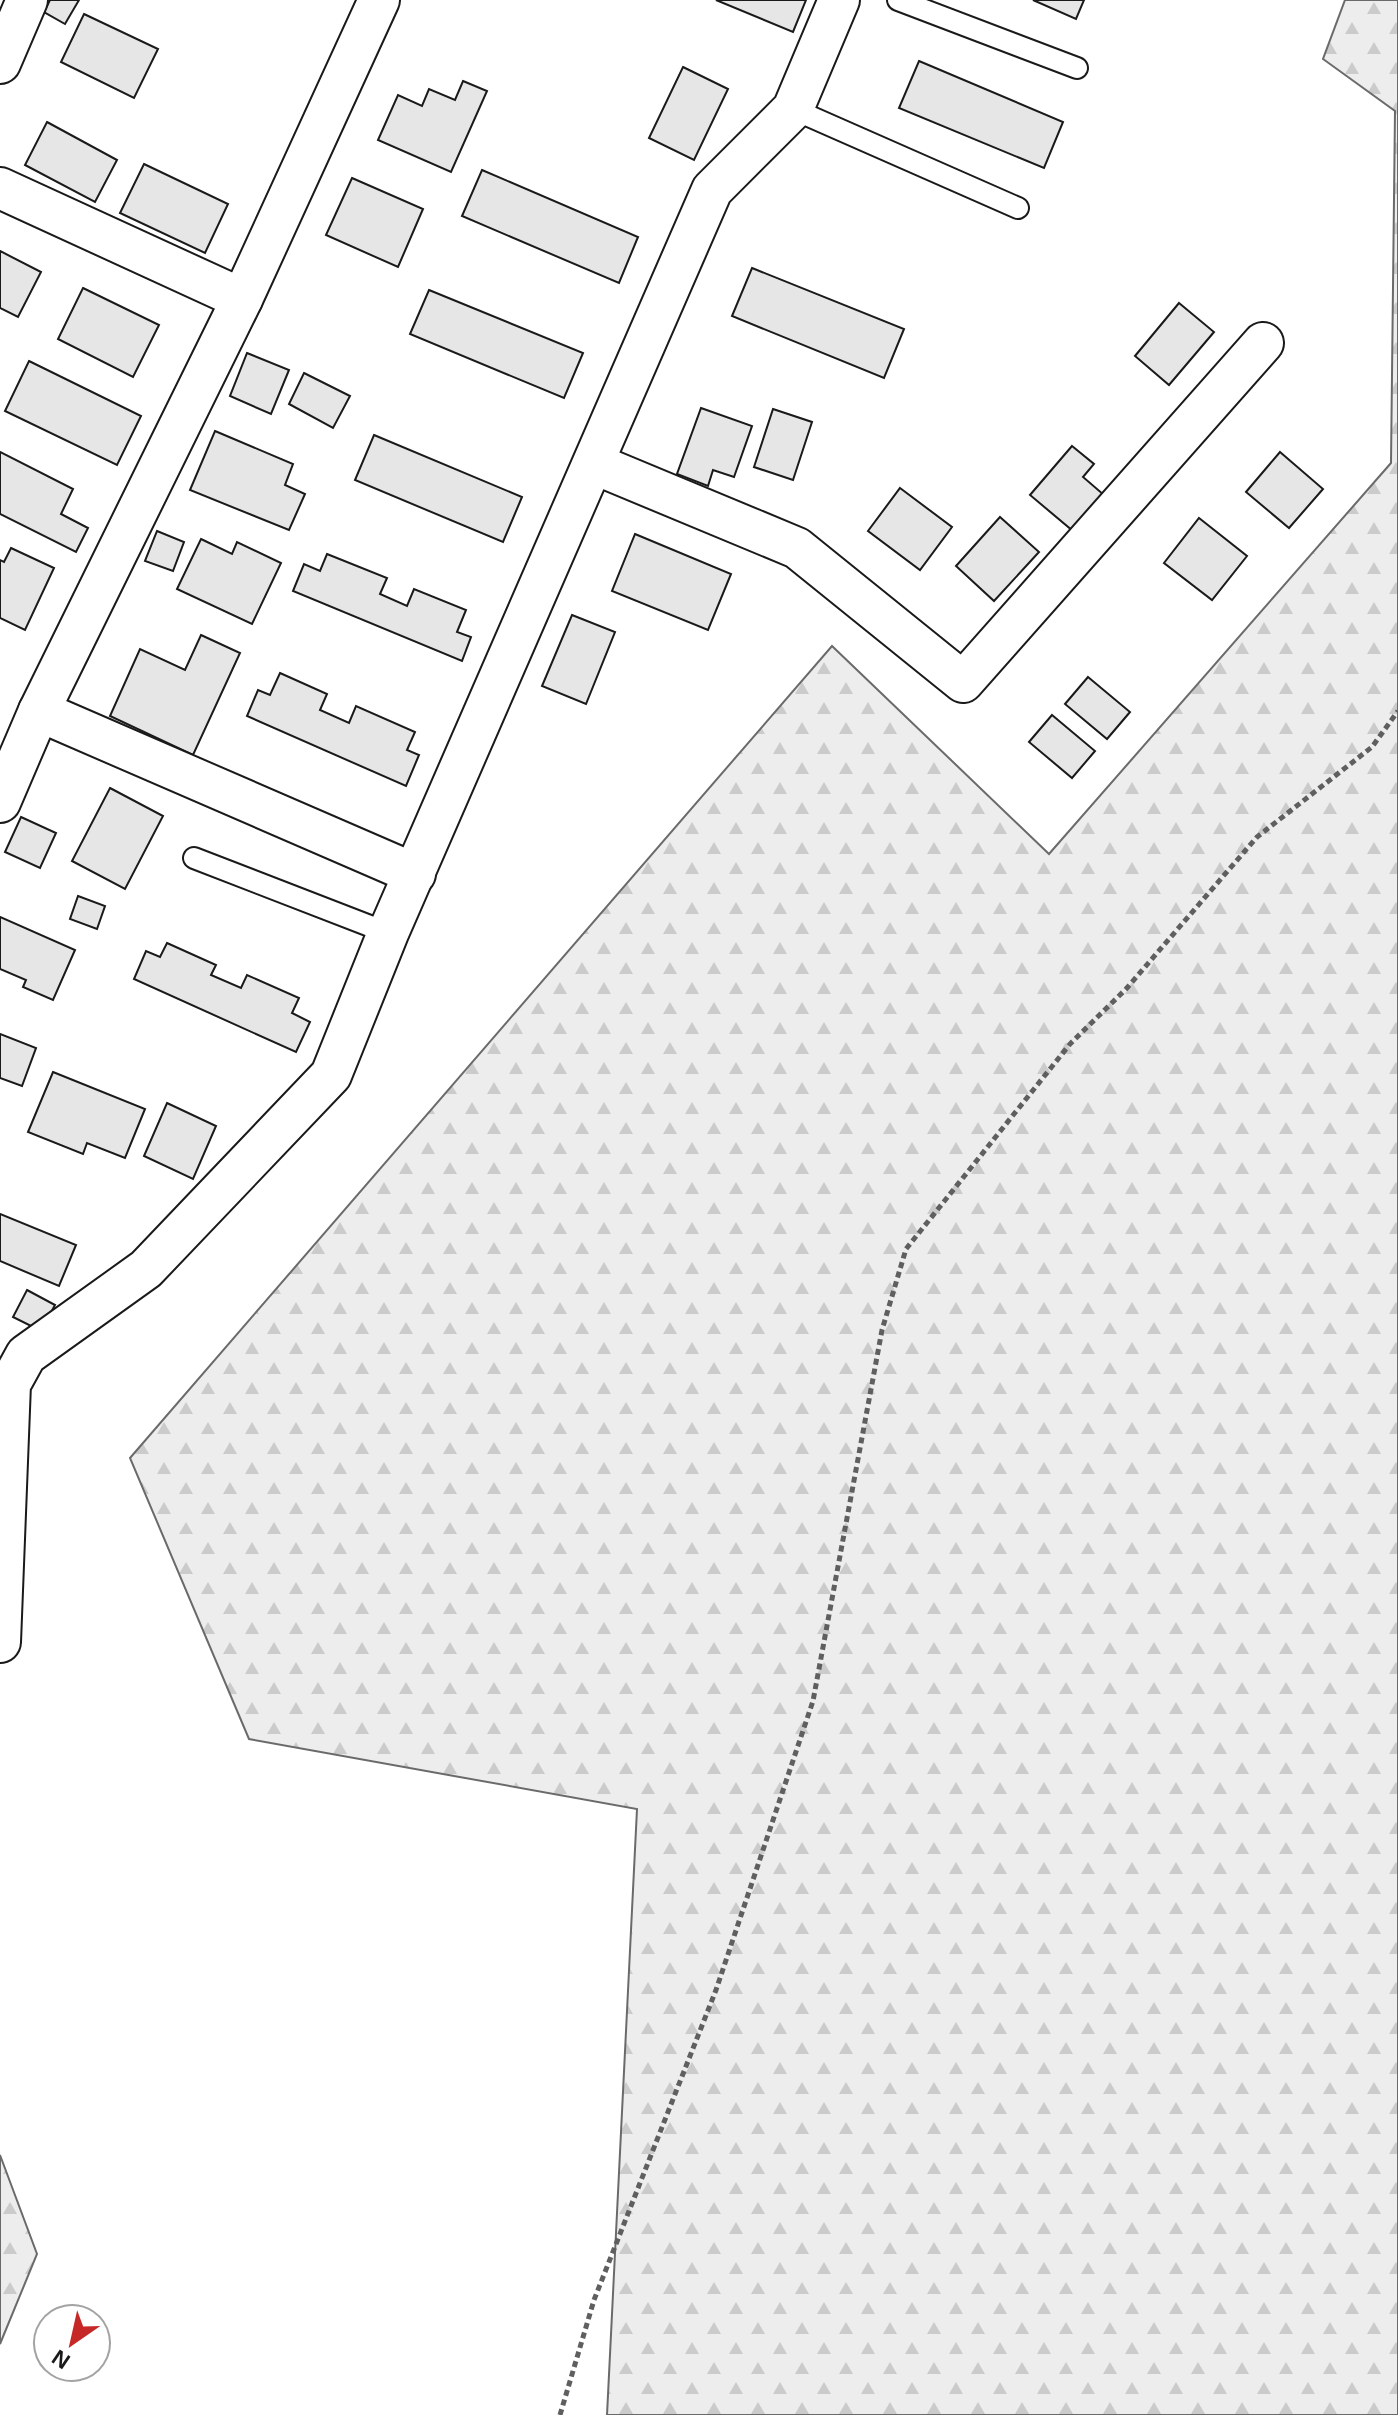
<svg xmlns="http://www.w3.org/2000/svg" width="1398" height="2415" font-family="Arial,sans-serif">
  <style>
    .forest { fill: url(#forest-firs); stroke: #6a6a6a; stroke-width: 2 }
    .building { fill: #e6e6e6; stroke: #1a1a1a; stroke-width: 2 }
    .lines { fill: none; stroke-linecap: round; stroke-linejoin: round }
    .lane-casing { stroke: #1a1a1a; stroke-width: 24 }
    .street-casing { stroke: #1a1a1a; stroke-width: 44 }
    .path { stroke: #5f5f5f; stroke-width: 5; stroke-dasharray: 6 4; stroke-linecap: butt }
    .lane { stroke: #fff; stroke-width: 20 }
    .street { stroke: #fff; stroke-width: 40 }
  </style>
  <defs>
    <pattern id="forest-firs" width="22" height="20" patternUnits="userSpaceOnUse" patternTransform="scale(2)"><rect width="22" height="20" fill="#ededed"/><path d="M5 1l3.5 6h-7zM16 11l3.5 6h-7z" fill="#cbcbcb"/></pattern>
  </defs>
  <rect width="100%" height="100%" fill="#fff"/>
  <g class="forest">
    <polygon points="1345,0 1398,0 1398,2415 607,2415 637,1809 249,1739 130,1458 832,646 1049,854 1391,463 1395,111 1323,59"/>
    <polygon points="0,2155 37,2254 0,2344"/>
  </g>
  <g class="building">
    <polygon points="50,0 79,0 65,24 44,12"/>
    <polygon points="716,0 806,0 793,32"/>
    <polygon points="1033,0 1084,0 1076,19"/>
    <polygon points="84,14 158,49 134,98 61,62"/>
    <polygon points="919,61 1063,122 1044,168 899,108"/>
    <polygon points="683,67 728,89 694,160 649,138"/>
    <polygon points="463,81 487,91 451,172 378,140 398,95 422,106 429,89 455,100"/>
    <polygon points="47,122 117,160 95,202 25,165"/>
    <polygon points="144,164 228,204 205,253 120,213"/>
    <polygon points="482,170 638,237 619,283 462,216"/>
    <polygon points="352,178 423,209 398,267 326,235"/>
    <polygon points="0,251 41,272 18,317 0,308"/>
    <polygon points="752,268 904,329 884,378 732,316"/>
    <polygon points="83,288 159,325 133,377 58,339"/>
    <polygon points="429,290 583,353 564,398 410,334"/>
    <polygon points="1179,303 1214,332 1169,385 1135,356"/>
    <polygon points="247,353 289,370 271,414 230,396"/>
    <polygon points="29,361 141,416 117,465 5,411"/>
    <polygon points="304,373 350,396 333,428 289,404"/>
    <polygon points="701,408 752,426 734,477 713,470 708,486 677,474"/>
    <polygon points="773,409 812,422 793,480 754,467"/>
    <polygon points="215,431 293,464 285,485 305,494 289,530 190,490"/>
    <polygon points="374,435 522,497 503,542 355,480"/>
    <polygon points="1072,446 1094,464 1083,477 1104,495 1073,531 1030,495"/>
    <polygon points="0,452 73,489 61,514 88,528 76,552 0,514"/>
    <polygon points="1280,452 1323,489 1289,528 1246,492"/>
    <polygon points="900,488 952,527 920,570 868,531"/>
    <polygon points="1000,517 1039,552 994,601 956,566"/>
    <polygon points="1199,518 1247,556 1212,600 1164,563"/>
    <polygon points="157,531 184,542 173,571 145,561"/>
    <polygon points="635,534 731,574 708,630 612,591"/>
    <polygon points="201,539 232,554 237,542 281,563 252,624 177,589"/>
    <polygon points="11,548 54,568 25,630 0,618 0,560 4,562"/>
    <polygon points="327,554 387,578 380,594 407,606 414,589 466,610 457,632 471,637 462,661 293,591 304,564 320,571"/>
    <polygon points="572,615 615,632 586,704 542,686"/>
    <polygon points="201,635 240,653 193,755 110,716 140,649 185,670"/>
    <polygon points="280,673 327,694 320,710 349,723 356,706 415,732 407,750 419,755 406,786 247,716 258,690 270,695"/>
    <polygon points="1088,677 1130,712 1107,739 1065,704"/>
    <polygon points="1052,715 1095,751 1072,778 1029,742"/>
    <polygon points="110,788 163,816 125,889 72,861"/>
    <polygon points="21,817 56,833 40,868 5,852"/>
    <polygon points="78,896 105,906 97,929 70,919"/>
    <polygon points="0,917 75,950 53,1000 23,987 26,980 0,969"/>
    <polygon points="167,943 216,965 211,975 241,988 247,975 299,998 292,1013 310,1022 296,1052 134,979 146,951 160,957"/>
    <polygon points="0,1034 36,1048 22,1086 0,1078"/>
    <polygon points="53,1072 145,1109 125,1158 87,1143 83,1154 28,1132"/>
    <polygon points="167,1103 216,1126 193,1179 144,1156"/>
    <polygon points="0,1214 76,1245 59,1286 0,1261"/>
    <polygon points="27,1290 55,1305 41,1331 13,1317"/>
  </g>
  <g class="lines">
    <g class="lane-casing">
      <g id="lane">
        <polyline points="898,0 1077,68"/>
        <polyline points="793,109 1018,208"/>
        <polyline points="194,858 388,933"/>
      </g>
    </g>
    <g class="street-casing">
      <g id="street">
        <polyline points="0,63 27,0"/>
        <polyline points="0,188 242,299"/>
        <polyline points="595,464 797,548 963,682 1263,343"/>
        <polyline points="39,711 415,874"/>
        <polyline points="0,802 39,711 242,299 379,0"/>
        <polyline points="0,1642 10,1384 26,1355 146,1269 331,1075 388,933 712,190 793,109 839,0"/>
      </g>
    </g>
    <polyline class="path" points="560,2415 594,2300 716,1990 813,1701 882,1330 906,1249 1070,1044 1126,989 1257,837 1372,747 1398,711"/>
    <use href="#lane" class="lane"/>
    <use href="#street" class="street"/>
  </g>
  <g transform="translate(72 2343) rotate(214)"><circle r="38" fill="#ffffff" stroke="#a3a3a3" stroke-width="2"/>
  <path d="M0-6L14 30L0 20L-14 30Z" fill="#c62828"/>
  <text y="-12" font-size="22" font-weight="bold" text-anchor="middle" fill="#1a1a1a">N</text>
  </g>
</svg>
